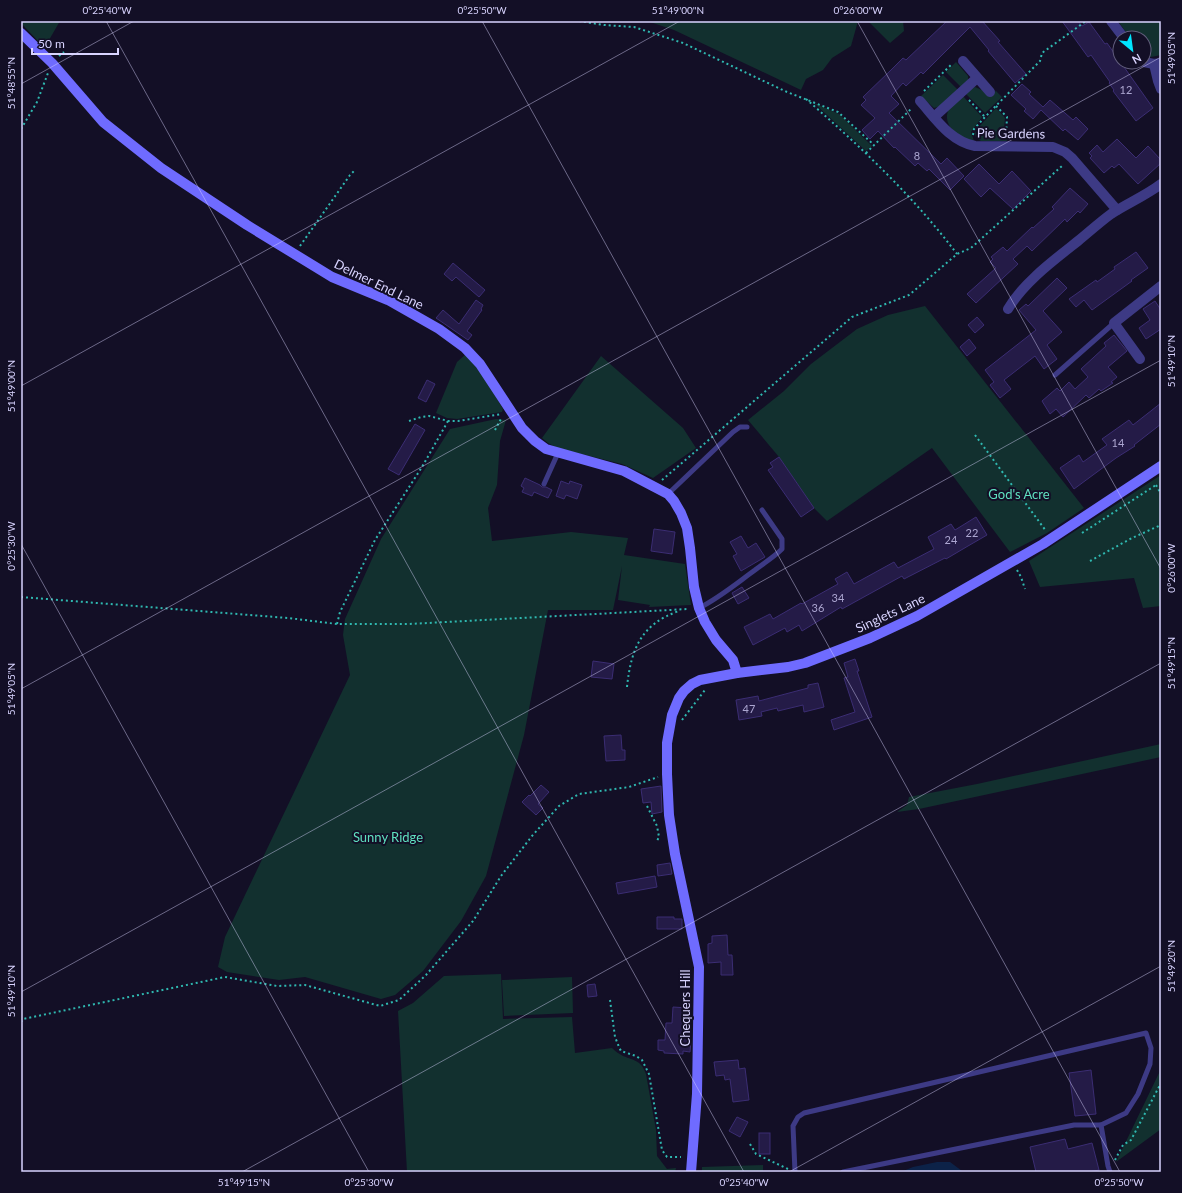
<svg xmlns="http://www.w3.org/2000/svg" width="1182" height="1193" font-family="Lato,sans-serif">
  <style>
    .green { fill: #12302f }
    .water { fill: #0c2248 }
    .building { fill: #241b47; stroke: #3b2d73 }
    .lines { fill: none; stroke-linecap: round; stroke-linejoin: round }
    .path { stroke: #2fb8b0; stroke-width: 2; stroke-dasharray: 2 3; stroke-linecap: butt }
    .lane { stroke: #3d3a85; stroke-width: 5 }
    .street { stroke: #3d3a85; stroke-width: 10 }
    .secondary { stroke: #6f6bff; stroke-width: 10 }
    .ticks { fill: none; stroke: #d9d4ff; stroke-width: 1; stroke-opacity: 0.45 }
    .labels { text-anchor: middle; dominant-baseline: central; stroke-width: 4; stroke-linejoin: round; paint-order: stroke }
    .number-label { font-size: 11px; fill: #aca6d1 }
    .street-label { font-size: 13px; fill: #d9d4ff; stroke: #130f26 }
    .park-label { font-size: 13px; fill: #5fe0c0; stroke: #130f26 }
    .neatline { fill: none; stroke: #d9d4ff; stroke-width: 1.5 }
    .ticks-label { font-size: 10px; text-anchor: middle; fill: #d9d4ff }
  </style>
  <rect width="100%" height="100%" fill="#130f26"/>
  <g class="green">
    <polygon points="21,21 60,21 49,40 40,43 21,23"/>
    <polygon points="647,21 858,21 851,46 832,58 823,70 806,79 801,90 674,30"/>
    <polygon points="868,21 903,21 904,31 890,43"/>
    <polygon points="1118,21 1161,21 1161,55 1151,57 1144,54 1144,38 1130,38"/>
    <polygon points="956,62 968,76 968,80 961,87 946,72"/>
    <polygon points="943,75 958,90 941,106 934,108 921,96"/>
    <polygon points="975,87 982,90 988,96 996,91 1002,97 985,113 965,93"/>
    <path d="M962,95L982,117L971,132L974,141C970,140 965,139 962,137C951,132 943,120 949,109C952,104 958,99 962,95Z"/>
    <polygon points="814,103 839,114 872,146 866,151"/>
    <polygon points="996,108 1005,118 1004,129 1007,141 981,141 976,138 975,133 978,128"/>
    <polygon points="925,306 1084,508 1047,533 1010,552 932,448 827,521 814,508 779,457 748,420 784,391 811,364 857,329 888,315"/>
    <path d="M466,354C481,371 492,390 503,409L502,412L457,419L447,418L436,413L457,362Z"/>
    <polygon points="601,356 683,428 696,448 653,478 622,464 557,448 548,443 542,438"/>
    <polygon points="496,419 506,420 500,441 497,485 488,508 492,541 571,532 628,538 624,555 685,564 691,605 649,607 650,605 618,600 622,566 613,610 548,610 524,735 486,876 461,921 423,971 395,995 381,999 305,977 279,980 227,972 218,967 225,937 350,675 343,635 345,619 381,539 450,429"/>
    <polygon points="1161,475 1161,606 1143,608 1134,578 1040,587 1029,561"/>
    <polygon points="1161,744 1161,757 919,809 897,812 907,805 909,797 977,784"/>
    <path d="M501,974L503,1019L572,1017L575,1053L612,1048C615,1051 619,1054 623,1056C635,1061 641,1060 646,1074L656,1130L657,1156L667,1169L676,1168L675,1172H407L398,1011L413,1003L444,976Z"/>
    <polygon points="572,977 573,1013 504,1016 502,980"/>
    <polygon points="1161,1069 1161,1129 1116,1162 1118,1158"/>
    <polygon points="763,1165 763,1172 702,1172 702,1167"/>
  </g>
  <polygon class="water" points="937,1162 950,1162 962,1171 962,1172 901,1172 913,1167"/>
  <g class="building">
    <polygon points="947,21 982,21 1000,41 998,42 1026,74 1015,83 988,51 989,50 970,27 923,74 921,72 906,86 903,83 891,96 899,104 889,113 941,164 947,158 964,176 950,190 929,169 927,171 918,163 915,166 895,147 894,148 878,131 870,139 862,130 875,118 861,105 866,100 863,97 891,70 903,58 906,60"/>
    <polygon points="1062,21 1078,21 1082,26 1089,22 1105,44 1107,43 1153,108 1136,121 1113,91 1114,90 1109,83 1110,82 1091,55 1088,57"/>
    <polygon points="1022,84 1031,92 1029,94 1043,107 1050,100 1073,120 1076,117 1088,129 1078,140 1065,129 1063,131 1041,110 1033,119 1024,111 1026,109 1011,95"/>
    <polygon points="1117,139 1136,158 1148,146 1161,160 1161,163 1138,184 1119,164 1114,168 1112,166 1104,173 1090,158 1092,156 1089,153 1097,145 1103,152"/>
    <polygon points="979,164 999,184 1012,171 1031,191 1013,209 990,188 981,197 964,179"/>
    <polygon points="1070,188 1088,204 1080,213 1078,211 1067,222 1065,219 1032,251 1027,246 1013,259 1018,264 976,303 967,294 996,268 990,262 993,259 991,257 1003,247 1007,251 1032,227 1033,228 1054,209 1052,207"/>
    <polygon points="1136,252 1148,268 1131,280 1132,281 1092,310 1084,300 1076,307 1069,299 1096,280 1097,282 1115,269 1114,267"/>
    <polygon points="453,263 485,290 479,297 456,277 452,281 444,274"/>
    <polygon points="1057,278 1067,288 1043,311 1062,332 1047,345 1057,359 1044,369 1035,356 1004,380 1011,389 1000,398 990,385 994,382 985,370 1036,330 1019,310 1026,304 1028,306"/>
    <polygon points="476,300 483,305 481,309 482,310 467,331 472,335 468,340 436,318 443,310 459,324"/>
    <polygon points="1155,301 1161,310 1161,329 1146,339 1139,328 1150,320 1143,309"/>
    <polygon points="977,317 984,325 975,333 968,325"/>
    <polygon points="1114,335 1127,351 1108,367 1117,377 1111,382 1113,383 1101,391 1099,389 1089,398 1086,395 1063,417 1056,409 1050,414 1042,401 1057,388 1060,391 1069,382 1075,389 1088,377 1081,369 1106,346 1104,343"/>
    <polygon points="969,339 976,348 967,356 960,347"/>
    <polygon points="427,380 435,384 426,402 418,398"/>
    <polygon points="1161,403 1161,424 1134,445 1135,446 1116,458 1074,489 1060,468 1079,455 1083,462 1107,445 1102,439 1129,420 1133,425"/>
    <polygon points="415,424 425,430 399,475 388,469"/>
    <polygon points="779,457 814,508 801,517 768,470 773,467 770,463"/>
    <polygon points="525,478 540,485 542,487 546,487 552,490 548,498 534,492 532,496 522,492 524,488 521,486"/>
    <polygon points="561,481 569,484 570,481 582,485 577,499 566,495 564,499 556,496"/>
    <polygon points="976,517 987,535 968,546 946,559 945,558 904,579 902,576 842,609 841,607 802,631 799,625 787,632 785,628 753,645 744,627 770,614 773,619 801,603 802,604 838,584 835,579 847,572 854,584 894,562 898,568 934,549 928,537 951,524 955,530"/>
    <polygon points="654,529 675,532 672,554 651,551"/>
    <polygon points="741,536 748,548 756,543 765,557 741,571 733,556 737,554 730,542"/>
    <polygon points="742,587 749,598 738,604 732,593"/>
    <polygon points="855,659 859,671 857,671 872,717 834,730 831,720 855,712 844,678 848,677 844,663"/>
    <polygon points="593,661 614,664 612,679 591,677"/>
    <polygon points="818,683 824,707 804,712 803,705 778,711 777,708 761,712 762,716 739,720 736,700 758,696 759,701 808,688 808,685"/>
    <polygon points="621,735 622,750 625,750 625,760 606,761 604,736"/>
    <polygon points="541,785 549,792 538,804 543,808 536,815 522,802 529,795 530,796"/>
    <polygon points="661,786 662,812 652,814 651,802 643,803 641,789"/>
    <polygon points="670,863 672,874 658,876 657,865"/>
    <polygon points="655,876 657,887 618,894 616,883"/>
    <polygon points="657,917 674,917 674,919 682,919 682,929 657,929"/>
    <polygon points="727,935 728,955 732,955 733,975 721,975 721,962 708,963 708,944 712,943 712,936"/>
    <polygon points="595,984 597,996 588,997 587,985"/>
    <polygon points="673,1007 688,1008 687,1041 691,1041 690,1052 683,1051 683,1054 664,1053 664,1051 658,1050 658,1040 665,1040 666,1023 672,1023"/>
    <polygon points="738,1060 739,1069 745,1068 749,1100 733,1102 730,1079 725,1080 724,1075 716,1076 714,1062"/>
    <polygon points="1091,1070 1096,1114 1075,1116 1069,1073"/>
    <polygon points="737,1117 748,1122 740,1137 729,1131"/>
    <rect x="759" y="1133" width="11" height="21"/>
    <polygon points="1065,1139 1068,1149 1092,1143 1099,1170 1089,1172 1036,1172 1030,1147"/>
  </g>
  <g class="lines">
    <g class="path">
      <polyline points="579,21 604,25 634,27 683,43 787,92 838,112 874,145"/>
      <polyline points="59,56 64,52"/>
      <polyline points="924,91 952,64"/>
      <path d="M806,99C860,146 914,197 957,254"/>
      <polyline points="969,100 985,117"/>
      <polyline points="996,106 1007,117 1006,136"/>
      <polyline points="21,129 37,102 48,73"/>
      <polyline points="973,135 974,129 985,117 1040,61 1042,53 1086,21"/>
      <polyline points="866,153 912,108"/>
      <polyline points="300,246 350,175 354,171"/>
      <polyline points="409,421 421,417 429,416 448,421 458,421 502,414"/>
      <polyline points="495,430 502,417"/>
      <polyline points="975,435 1046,531"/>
      <polyline points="662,480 852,317 909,295 957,254 971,248 1063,165"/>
      <polyline points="1156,485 1161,494"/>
      <polyline points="1082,533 1156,485"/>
      <polyline points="1090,561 1132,538 1161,525"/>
      <polyline points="1017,570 1021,577 1025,589"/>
      <polyline points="21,597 288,618 337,624 409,624 688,609"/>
      <polyline points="337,624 340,612 375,540 422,467 448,421"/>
      <path d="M627,687C631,649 641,624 679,611"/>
      <polyline points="682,720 705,690"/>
      <polyline points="647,806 657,826 659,837 657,841"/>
      <polyline points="610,1000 615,1037 619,1047 621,1051 636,1056 642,1060 649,1074 662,1150 667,1157 681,1157"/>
      <polyline points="21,1022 23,1019 225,977 277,986 305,985 380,1006 399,1000 426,975 473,921 501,876 532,836 559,806 579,794 629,787 658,777"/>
      <polyline points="750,1144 756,1154 788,1169"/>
      <polyline points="1115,1160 1123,1145 1131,1140 1161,1083"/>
    </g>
    <g class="lane">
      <polyline points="1055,375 1114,323"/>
      <polyline points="544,484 558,453"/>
      <polyline points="668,494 733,432 740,427 747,427"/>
      <path d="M699,608C719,598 737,583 755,570C764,563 774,557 782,549V539L762,510"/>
      <polyline points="1101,1125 1108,1166 1110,1172"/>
      <polyline points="795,1172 793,1126 798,1117 804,1113 1146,1033 1151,1048 1150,1064 1138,1094 1126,1113 1101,1125 1074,1125 843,1172"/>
    </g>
    <g class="street">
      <polyline points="1111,21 1124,38"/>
      <polyline points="963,61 990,92"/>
      <polyline points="1144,62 1154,64 1161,63"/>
      <polyline points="1154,64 1158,81 1161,89"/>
      <path d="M920,101C936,119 950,141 975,146L1053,147L1065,152L1072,158L1117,210"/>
      <polyline points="934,117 977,78"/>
      <path d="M1008,309C1024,282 1054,260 1078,241C1089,232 1100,222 1111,214C1128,203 1145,196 1161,184"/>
      <polyline points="1140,359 1114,323 1161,286"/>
    </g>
    <g class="secondary">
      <polyline points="21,33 52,63 103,122 161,168 247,225 332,277 388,300 439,329 465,348 480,364 522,428 535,441 546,449 624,471 668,494 674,501 681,513 687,528 690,548 694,587 699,608 705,622 716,640 733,660 737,673"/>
      <polyline points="691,1172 697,1094 699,967 675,854 669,815 667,774 667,743 672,715 679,698 684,691 692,684 700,680 737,673 788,667 805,663 870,638 917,616 1043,544 1161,466"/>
    </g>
  </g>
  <path class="ticks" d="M106,21L744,1172M482,21L1120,1172M857,21L1161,569M21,84L134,21M21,386L680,21M21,544L369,1172M21,689L1161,57M21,992L1161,360M242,1172L1161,663M789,1172L1161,966"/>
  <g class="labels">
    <g class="number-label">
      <text x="1126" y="89">12</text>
      <text x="917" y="155">8</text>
      <text x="1118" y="442">14</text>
      <text x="972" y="532">22</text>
      <text x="951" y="539">24</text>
      <text x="838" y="597">34</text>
      <text x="818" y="607">36</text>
      <text x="749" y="708">47</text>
    </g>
    <g class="street-label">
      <text transform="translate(1011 133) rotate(1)">Pie Gardens</text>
      <text transform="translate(379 284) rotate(26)">Delmer End Lane</text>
      <text transform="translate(890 613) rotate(-25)">Singlets Lane</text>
      <text transform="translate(685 1008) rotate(-90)">Chequers Hill</text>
    </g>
    <g class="park-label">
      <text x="1019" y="494">God's Acre</text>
      <text x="388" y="837">Sunny Ridge</text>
    </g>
  </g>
  <rect width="1182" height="1193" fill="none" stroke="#130f26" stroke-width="44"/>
  <g transform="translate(1132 50) rotate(151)"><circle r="19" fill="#130f26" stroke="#625e7d"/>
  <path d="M0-3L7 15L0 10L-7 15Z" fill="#00e5ff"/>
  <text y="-6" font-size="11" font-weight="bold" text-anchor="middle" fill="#d9d4ff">N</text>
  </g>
  <path d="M32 48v6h86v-6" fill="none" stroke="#d9d4ff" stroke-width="2"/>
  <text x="38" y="48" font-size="12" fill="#d9d4ff" stroke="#130f26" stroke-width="3" paint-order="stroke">50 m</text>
  <rect x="22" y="22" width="1138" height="1149" class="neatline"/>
  <g class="ticks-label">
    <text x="107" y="14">0°25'40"W</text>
    <text x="482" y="14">0°25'50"W</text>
    <text x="678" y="14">51°49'00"N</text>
    <text x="858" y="14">0°26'00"W</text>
    <text transform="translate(1171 58) rotate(-90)" y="4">51°49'05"N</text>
    <text transform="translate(11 83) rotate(-90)" y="4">51°48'55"N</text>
    <text transform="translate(1171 361) rotate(-90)" y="4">51°49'10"N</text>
    <text transform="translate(11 386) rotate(-90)" y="4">51°49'00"N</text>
    <text transform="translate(11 546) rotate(-90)" y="4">0°25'30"W</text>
    <text transform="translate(1171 568) rotate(-90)" y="4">0°26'00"W</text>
    <text transform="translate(1171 663) rotate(-90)" y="4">51°49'15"N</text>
    <text transform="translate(11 689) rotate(-90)" y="4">51°49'05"N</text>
    <text transform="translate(1171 966) rotate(-90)" y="4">51°49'20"N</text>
    <text transform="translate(11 991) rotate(-90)" y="4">51°49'10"N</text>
    <text x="244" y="1186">51°49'15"N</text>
    <text x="369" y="1186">0°25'30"W</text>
    <text x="744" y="1186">0°25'40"W</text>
    <text x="1119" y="1186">0°25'50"W</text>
  </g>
</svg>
